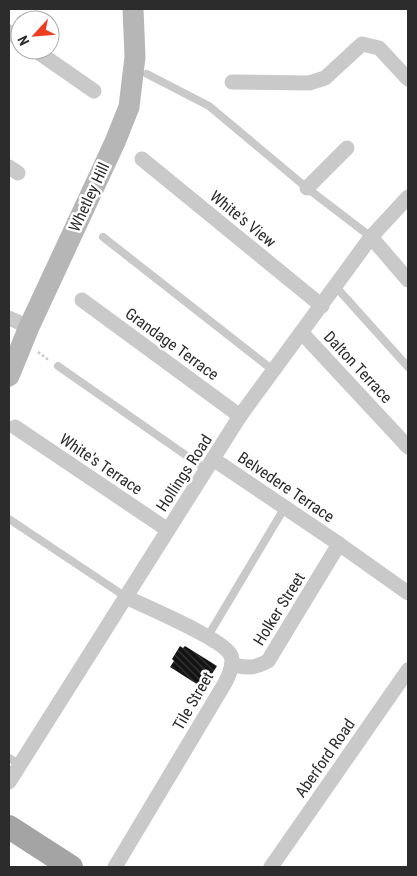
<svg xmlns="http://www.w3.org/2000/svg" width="417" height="876" font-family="'Roboto Condensed',sans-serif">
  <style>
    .building { fill: url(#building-back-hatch) }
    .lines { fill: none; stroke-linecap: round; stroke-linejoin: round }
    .path { stroke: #c9c9c9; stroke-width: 2.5; stroke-dasharray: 2.5 2.5; stroke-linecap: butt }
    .lane { stroke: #c9c9c9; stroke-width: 8 }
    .street { stroke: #c9c9c9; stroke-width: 15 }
    .secondary { stroke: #b6b6b6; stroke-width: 21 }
    .primary { stroke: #a4a4a4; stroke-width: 24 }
    .labels { text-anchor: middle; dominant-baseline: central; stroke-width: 5; stroke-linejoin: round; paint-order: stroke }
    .street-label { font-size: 16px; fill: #2c2c2c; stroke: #fff }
  </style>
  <defs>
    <pattern id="building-back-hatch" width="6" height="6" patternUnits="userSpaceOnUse" patternTransform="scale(1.25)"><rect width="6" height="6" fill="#131313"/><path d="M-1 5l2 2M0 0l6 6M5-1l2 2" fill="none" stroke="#363636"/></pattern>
  </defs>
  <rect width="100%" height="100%" fill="#fff"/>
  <polygon class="building" points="180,646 183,648 185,646 217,666 203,688 170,667 174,661 172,659"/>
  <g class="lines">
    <polyline class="path" points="38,352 50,361"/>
    <g class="lane">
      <polyline points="147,74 209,106 307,188 371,237"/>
      <polyline points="103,237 274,371"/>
      <polyline points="336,287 408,367"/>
      <polyline points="58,366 207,470"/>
      <polyline points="9,519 126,597"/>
      <polyline points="208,636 285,507"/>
      <polyline points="9,758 19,764"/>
    </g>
    <g class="street">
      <polyline points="9,32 20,40"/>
      <polyline points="35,50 94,91"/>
      <polyline points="232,82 309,83 325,78 362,44 379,48 408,79"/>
      <polyline points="142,159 322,306"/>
      <polyline points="9,167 18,173"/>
      <polyline points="307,188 347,148"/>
      <polyline points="371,237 408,280"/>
      <polyline points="82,300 240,416"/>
      <polyline points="9,318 29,327"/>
      <polyline points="302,333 408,447"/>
      <polyline points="15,427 168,530"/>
      <polyline points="213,459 339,544 408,593"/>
      <path d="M232,664C246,669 255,668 268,661L339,544"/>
      <polyline points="9,782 240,416 371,237 408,197"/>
      <path d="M115,867L225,683C229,675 235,662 230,654C221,638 146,607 126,597"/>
      <polyline points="271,867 408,670"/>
    </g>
    <polyline class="secondary" points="9,376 29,327 115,142 129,107 135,57 133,9"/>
    <polyline class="primary" points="9,827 71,867"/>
  </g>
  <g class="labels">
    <g class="street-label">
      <text transform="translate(89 197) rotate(-65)">Whetley Hill</text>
      <text transform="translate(243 219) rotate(39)">White's View</text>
      <text transform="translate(172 344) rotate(36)">Grandage Terrace</text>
      <text transform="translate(358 367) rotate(47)">Dalton Terrace</text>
      <text transform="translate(101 464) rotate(34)">White's Terrace</text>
      <text transform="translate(184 473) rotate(-57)">Hollings Road</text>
      <text transform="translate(286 487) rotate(34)">Belvedere Terrace</text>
      <text transform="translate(279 609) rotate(-58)">Holker Street</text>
      <text transform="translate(193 701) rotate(-60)">Tile Street</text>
      <text transform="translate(325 758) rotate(-55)">Aberford Road</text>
    </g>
  </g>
  <rect width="417" height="876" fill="none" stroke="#2c2c2c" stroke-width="20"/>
  <g transform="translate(35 35) rotate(244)"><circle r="24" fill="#ffffff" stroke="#ababab"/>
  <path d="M0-4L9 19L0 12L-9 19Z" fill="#f03c21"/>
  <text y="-8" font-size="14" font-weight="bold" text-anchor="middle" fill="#2c2c2c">N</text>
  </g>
</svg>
